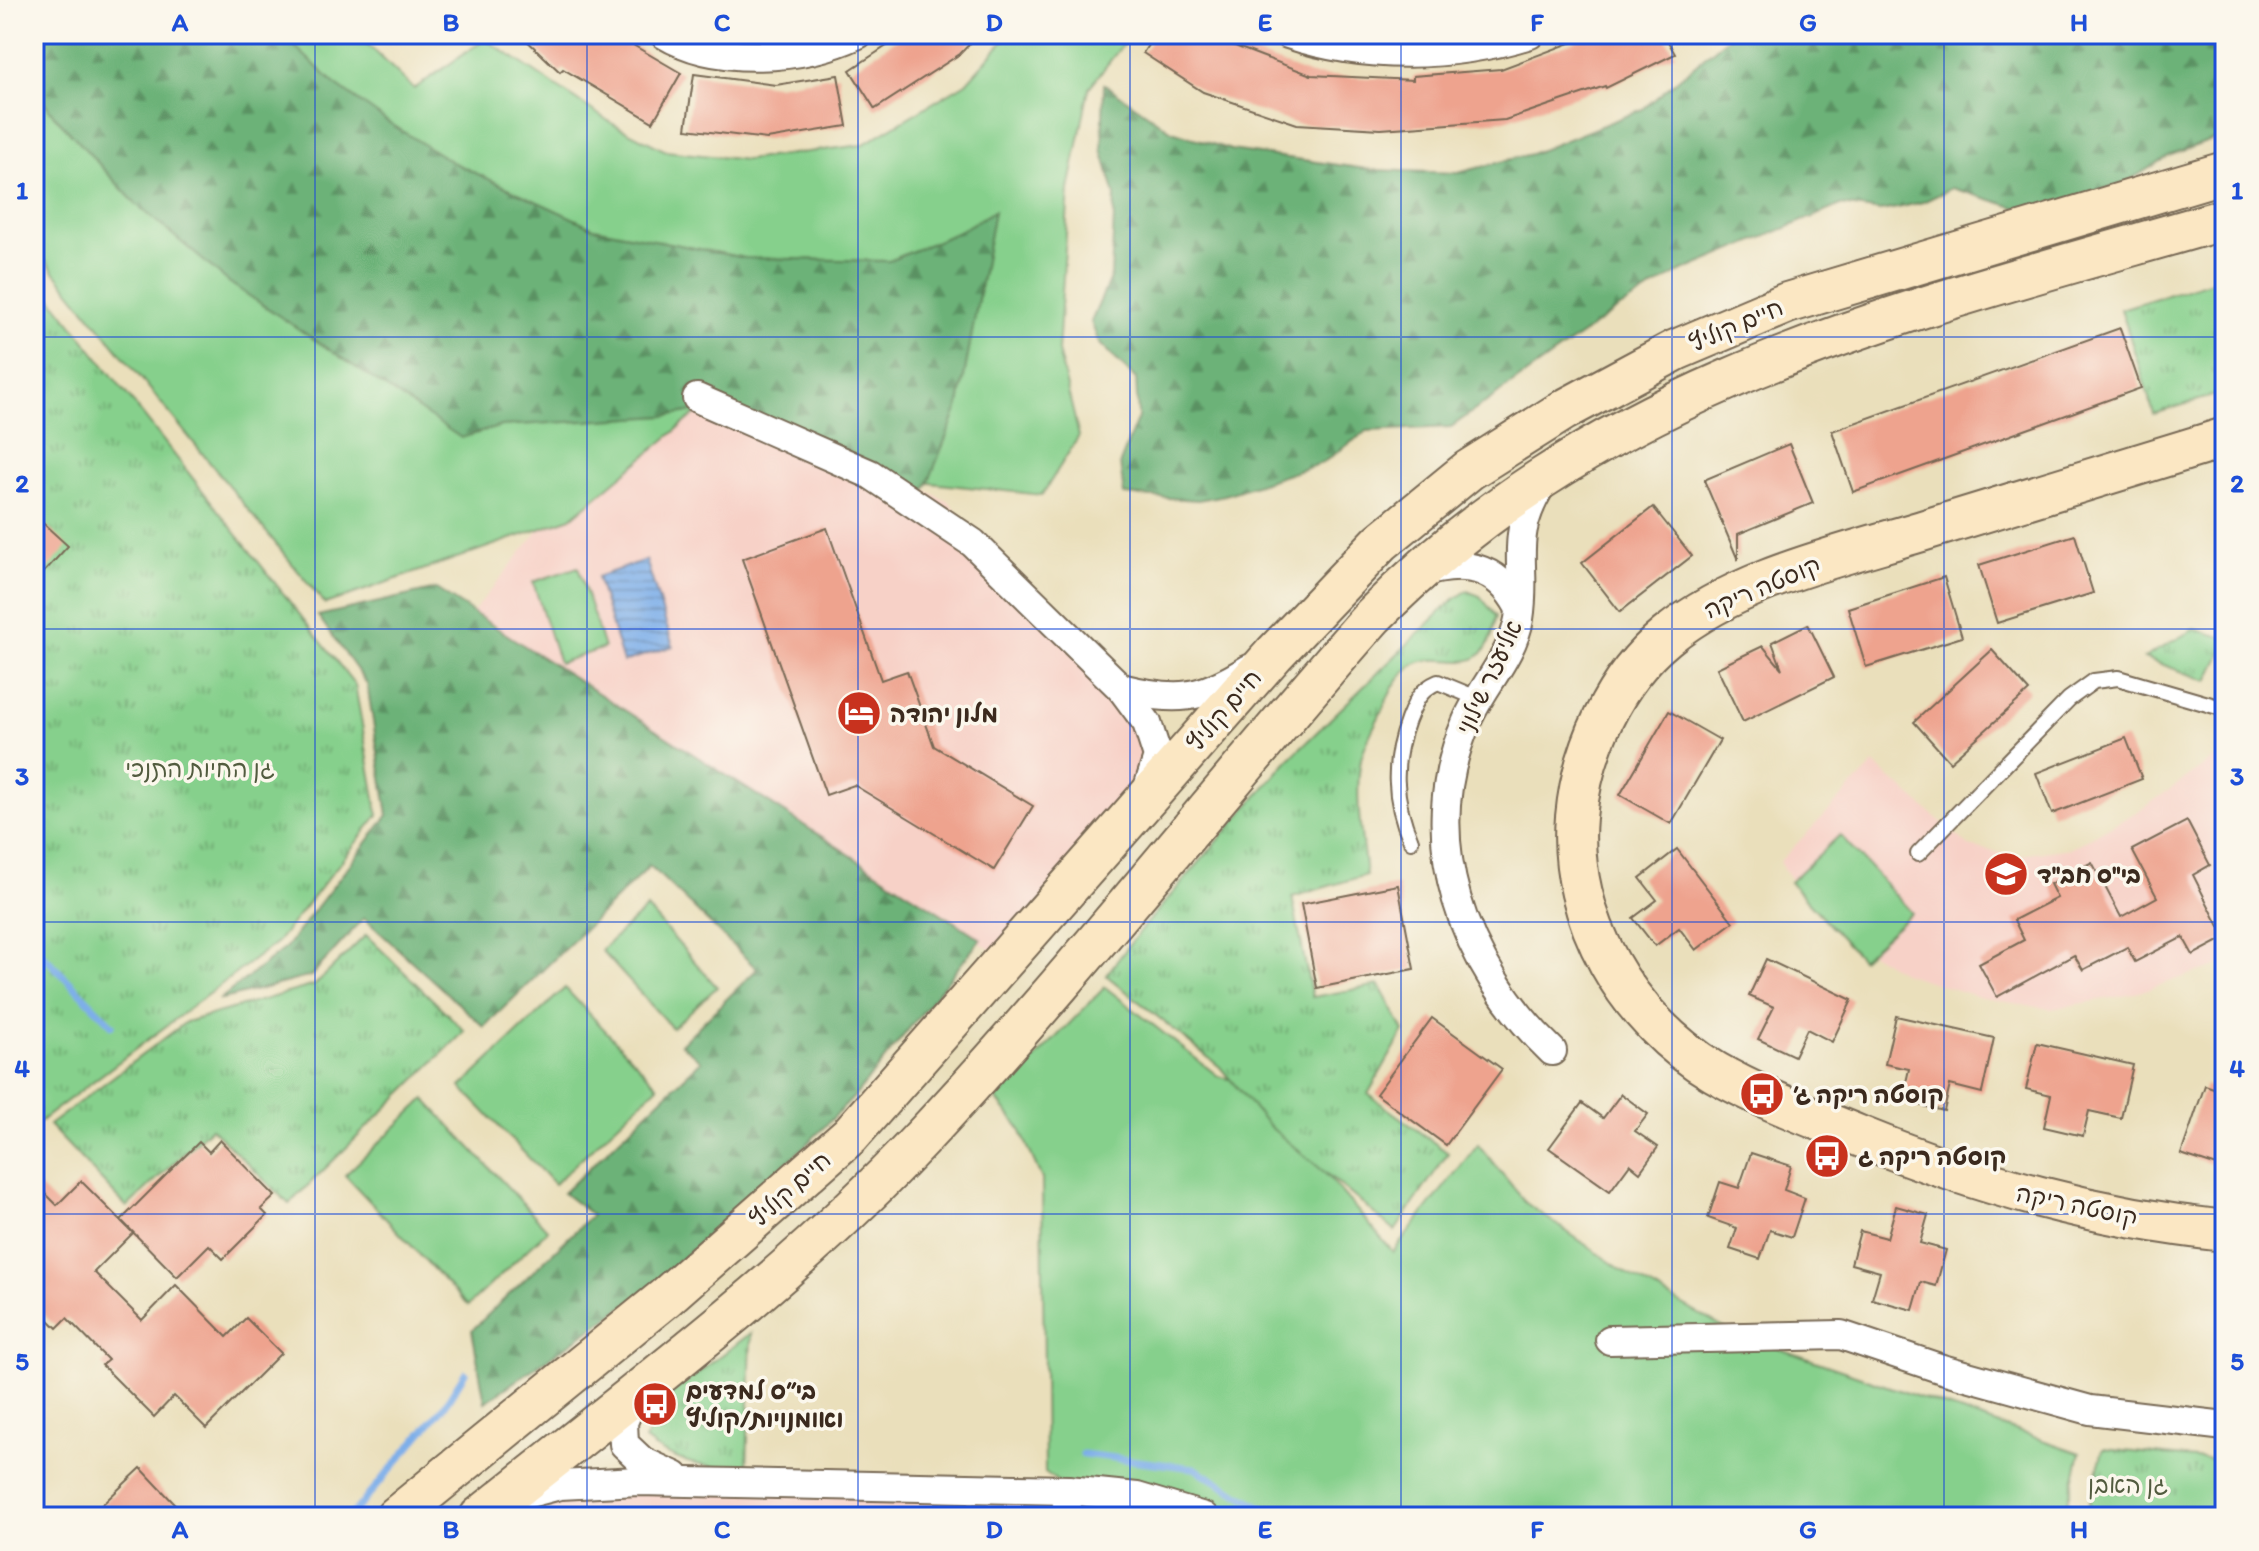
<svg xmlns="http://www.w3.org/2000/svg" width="2259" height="1551" font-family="Itim,'Playpen Sans Hebrew',sans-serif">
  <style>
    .built { fill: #f7d1c7 }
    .grass { fill: #86d08c; stroke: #607d55; stroke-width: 2 }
    .forest { fill: url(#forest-firs); stroke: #546e4b; stroke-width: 2 }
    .park { fill: url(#park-tufts); stroke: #607d55; stroke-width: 2 }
    .water { fill: url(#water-rules); stroke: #5c6c84; stroke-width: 2 }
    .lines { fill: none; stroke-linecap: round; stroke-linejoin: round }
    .stream { stroke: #7daee9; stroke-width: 7 }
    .building { fill: #eea38e }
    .lane-casing { stroke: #786955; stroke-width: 18 }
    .street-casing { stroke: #786955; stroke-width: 32 }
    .secondary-casing { stroke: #786955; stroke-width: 44 }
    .lane { stroke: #fff; stroke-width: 14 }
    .street { stroke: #fff; stroke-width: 28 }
    .secondary { stroke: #fbe7c3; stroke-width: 40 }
    .grid { fill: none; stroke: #1d4ed8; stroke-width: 2; stroke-opacity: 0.55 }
    .labels { text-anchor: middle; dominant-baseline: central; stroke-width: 7; stroke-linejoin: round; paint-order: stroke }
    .street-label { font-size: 24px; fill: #3b2a1e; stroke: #fbf7ec }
    .poi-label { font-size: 24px; font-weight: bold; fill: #3b2a1e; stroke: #fbf7ec; text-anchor: start }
    .park-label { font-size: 24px; fill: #525c3f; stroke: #fbf7ec }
    .neatline { fill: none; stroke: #1d4ed8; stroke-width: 3 }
    .grid-label { font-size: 26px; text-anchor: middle; font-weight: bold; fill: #1d4ed8 }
  </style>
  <defs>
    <pattern id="forest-firs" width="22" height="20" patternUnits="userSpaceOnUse" patternTransform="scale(2)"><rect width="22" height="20" fill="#6cb278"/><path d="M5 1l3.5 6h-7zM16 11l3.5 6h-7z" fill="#5a9162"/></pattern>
    <pattern id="park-tufts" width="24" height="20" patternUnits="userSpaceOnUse" patternTransform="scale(2)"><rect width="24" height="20" fill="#86d08c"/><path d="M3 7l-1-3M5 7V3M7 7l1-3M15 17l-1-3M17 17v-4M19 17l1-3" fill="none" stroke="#6fa972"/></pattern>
    <pattern id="water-rules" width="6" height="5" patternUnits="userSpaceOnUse" patternTransform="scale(2)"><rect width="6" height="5" fill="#7daee9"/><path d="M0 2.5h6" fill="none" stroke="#688ebc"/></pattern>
  </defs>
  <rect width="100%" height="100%" fill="#fbf7ec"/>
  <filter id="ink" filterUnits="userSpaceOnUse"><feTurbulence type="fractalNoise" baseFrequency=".0125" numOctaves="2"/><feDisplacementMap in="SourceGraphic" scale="16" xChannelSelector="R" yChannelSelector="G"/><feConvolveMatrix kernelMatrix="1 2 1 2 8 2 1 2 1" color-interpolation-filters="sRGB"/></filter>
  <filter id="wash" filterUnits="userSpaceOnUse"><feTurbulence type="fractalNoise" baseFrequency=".006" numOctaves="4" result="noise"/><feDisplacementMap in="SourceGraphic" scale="32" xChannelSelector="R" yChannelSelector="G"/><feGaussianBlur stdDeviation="1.8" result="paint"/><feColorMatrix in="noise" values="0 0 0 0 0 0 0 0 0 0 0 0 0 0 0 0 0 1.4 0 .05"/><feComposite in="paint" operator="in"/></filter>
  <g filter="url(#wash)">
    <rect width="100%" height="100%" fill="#eadfbb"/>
    <g class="built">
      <polygon points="675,362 951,503 973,544 1121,688 1158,757 1006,959 464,623"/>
      <polygon points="2225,751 2225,963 2133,994 2051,1009 1982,998 1903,973 1840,934 1795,886 1779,862 1874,764 1969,846 2014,856 2071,848 2142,809"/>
      <polygon points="584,1490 1091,1499 1169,1517 501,1517"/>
    </g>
    <g class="grass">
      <polygon points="34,34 357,34 414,89 485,39 613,124 666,151 746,160 862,145 966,83 1010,34 1131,34 1089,88 1069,190 1058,351 1079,436 1042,495 921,482 699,411 571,518 325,604 34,247"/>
      <polygon points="578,567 604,648 559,663 533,582"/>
      <polygon points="1840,835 1912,913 1861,959 1790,882"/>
      <polygon points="647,908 717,987 672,1028 601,950"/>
      <polygon points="1105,987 1218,1076 1248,1084 1393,1252 1478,1144 1526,1203 1626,1273 1731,1332 2080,1453 2064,1517 1246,1517 1209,1502 1068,1490 1045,1472 1042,1179 1019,1127 996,1099"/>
      <polygon points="565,988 658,1086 554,1184 461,1087"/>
      <polygon points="425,1099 548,1230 468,1306 345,1175"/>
    </g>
    <g class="forest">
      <polygon points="34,34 282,34 335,84 388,122 452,162 594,228 745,258 889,261 956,233 994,211 959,405 925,491 920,497 719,407 665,416 502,426 461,438 230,283 135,203 52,113 34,87"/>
      <polygon points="1732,34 2225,34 2225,135 2171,155 2125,183 2027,211 1952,188 1923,202 1897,208 1881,211 1841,205 1678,273 1615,311 1451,427 1367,431 1322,463 1225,495 1198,500 1124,495 1120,463 1138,417 1136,379 1099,343 1091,322 1111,276 1115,195 1102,149 1104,84 1172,131 1231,150 1374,170 1458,173 1531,154 1643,109"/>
      <polygon points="436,589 981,939 855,1096 806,1145 648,1290 485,1402 472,1330 592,1215 563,1193 701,1061 681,1044 757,969 650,866 484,1027 364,918 311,976 219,1000 286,947 388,815 367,684 318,616"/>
    </g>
    <g class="park">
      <polygon points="34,276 355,685 378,815 277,942 34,1126"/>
      <polygon points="2225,277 2225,392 2154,414 2121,309"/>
      <path d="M1467,591L1480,596L1496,616C1485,692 1443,643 1410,667C1396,678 1390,693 1383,708C1376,724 1365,742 1361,759C1354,797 1362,838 1366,875L1292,897L1312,997L1379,985L1404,1031L1368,1094L1448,1153L1395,1231L1268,1125L1220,1067L1106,975L1141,930L1287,761L1453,600Z"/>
      <polygon points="2194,629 2225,638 2225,646 2208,681 2144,658"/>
      <polygon points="366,935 465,1031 289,1204 211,1128 127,1207 49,1125 186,1022 315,985"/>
      <path d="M751,1333L747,1471C708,1467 676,1465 645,1440L665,1398Z"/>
      <polygon points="2103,1449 2225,1461 2225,1517 2086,1517"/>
    </g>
    <polygon class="water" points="646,560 673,646 623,662 597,577"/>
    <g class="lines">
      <g class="stream">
        <polyline points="34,946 112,1025"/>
        <polyline points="1083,1454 1194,1468 1278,1517"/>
        <polyline points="350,1517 443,1408 465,1373"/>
      </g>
    </g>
    <g id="blocks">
      <g class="building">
        <polygon points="520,34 614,34 681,73 653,122 563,69 560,72"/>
        <polygon points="905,34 979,34 960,54 875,109 850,70"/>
        <polygon points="1155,34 1212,34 1227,43 1311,75 1413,80 1413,76 1501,69 1594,34 1664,34 1675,54 1606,88 1605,86 1505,120 1381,129 1297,124 1203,92 1143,53"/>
        <polygon points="694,74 776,85 838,75 847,126 767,139 686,129"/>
        <polygon points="2120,328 2141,388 1853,492 1832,431"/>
        <polygon points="1789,444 1813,503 1738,534 1738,560 1704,480"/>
        <polygon points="1653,507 1692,556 1620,612 1582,563"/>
        <polygon points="34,515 68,546 34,583"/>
        <polygon points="827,528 881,680 907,671 934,746 1033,806 994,870 854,785 826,795 742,559"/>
        <polygon points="2075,535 2093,593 1997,623 1979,565"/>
        <polygon points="1944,577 1962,637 1866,667 1848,608"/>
        <polygon points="1808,624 1834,677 1743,722 1717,668 1763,646 1782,669 1772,642"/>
        <polygon points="1992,650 2029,691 1950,762 1914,722"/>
        <polygon points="1669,711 1720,740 1671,824 1620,795"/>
        <polygon points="2126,738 2142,779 2052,814 2036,773"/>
        <polygon points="2187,821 2210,865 2193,875 2225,938 2193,955 2183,937 2135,962 2127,947 2083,970 2074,955 1997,997 1979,964 2024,940 2014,920 2057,898 2050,884 2092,862 2121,917 2157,897 2132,850"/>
        <polygon points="1677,849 1733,922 1696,950 1679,928 1655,946 1633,918 1657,900 1640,878"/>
        <polygon points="1398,885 1414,969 1317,988 1301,904"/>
        <polygon points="1766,959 1852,1000 1832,1042 1807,1029 1794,1056 1758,1039 1774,1007 1749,996"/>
        <polygon points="1896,1016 1994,1038 1982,1093 1950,1085 1944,1111 1902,1101 1909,1069 1885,1064"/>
        <polygon points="1432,1018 1502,1069 1446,1145 1376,1094"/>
        <polygon points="2037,1043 2133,1065 2121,1118 2089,1111 2083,1136 2044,1127 2051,1095 2026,1089"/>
        <polygon points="2205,1085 2225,1092 2225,1142 2217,1166 2181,1154"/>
        <polygon points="1621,1094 1648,1114 1635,1131 1658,1147 1640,1172 1630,1164 1610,1191 1549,1148 1582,1103 1603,1118"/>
        <polygon points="220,1140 275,1196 261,1209 267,1215 223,1259 209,1245 177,1277 121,1220 199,1142 209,1152"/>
        <polygon points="1751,1153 1791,1166 1784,1190 1805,1198 1792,1237 1770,1230 1760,1259 1730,1249 1737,1228 1708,1218 1720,1182 1739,1188"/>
        <polygon points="81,1181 133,1233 94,1272 142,1320 176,1285 227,1337 246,1318 281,1353 206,1428 174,1396 154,1417 102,1365 108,1360 67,1318 57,1328 34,1305 34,1182 57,1205"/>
        <polygon points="1896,1206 1928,1215 1920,1243 1946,1250 1936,1286 1921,1282 1913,1310 1872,1299 1880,1272 1851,1264 1860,1231 1887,1238"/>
        <polygon points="141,1468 187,1517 89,1517"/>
      </g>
    </g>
  </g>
  <g filter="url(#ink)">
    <use href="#blocks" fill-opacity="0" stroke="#786955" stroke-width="2"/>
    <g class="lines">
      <g class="lane-casing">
        <g id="lane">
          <path d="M1411,841C1393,799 1392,762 1408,720C1415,703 1419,690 1438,682L1479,699"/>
          <polyline points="1918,854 2069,699 2094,681 2118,678 2225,709"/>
        </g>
      </g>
      <g class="street-casing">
        <g id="street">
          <path d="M664,34C717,66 803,60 858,34"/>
          <path d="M1288,34C1366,60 1452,58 1530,34"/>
          <polyline points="697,398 870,474 973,543 1121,688 1147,723 1158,757 1147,791"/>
          <path d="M1542,484C1507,539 1528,564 1519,619C1513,655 1481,688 1467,721C1415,839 1463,967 1552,1051"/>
          <path d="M1418,574C1463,560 1496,564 1519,607"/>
          <path d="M1121,688C1177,702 1200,700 1249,669"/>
          <polyline points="1610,1340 1841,1335 1942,1369 2090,1410 2225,1426"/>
          <polyline points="635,1395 623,1422 624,1444 642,1461 675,1476"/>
          <polyline points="514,1497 560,1485 638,1481 1068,1490 1137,1497 1204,1517"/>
          <polyline points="1066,1517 1068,1490"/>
        </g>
      </g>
      <g class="secondary-casing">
        <g id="secondary">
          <path d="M2225,438C2125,469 2025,500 1925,530C1837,557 1739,578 1667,636C1614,679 1582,750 1576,817C1567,918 1628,1021 1715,1072C1760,1098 1810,1116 1859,1136C1980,1185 2095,1217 2225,1231"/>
          <polyline points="396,1517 665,1298 850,1135 1274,654 1381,542 1469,470 1564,410 1618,381 1676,350 1787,303 2225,172"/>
          <path d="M480,1517C629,1397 790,1279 921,1139C1079,971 1221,788 1373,616C1608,377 1915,309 2225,219"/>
        </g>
      </g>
      <use href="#lane" class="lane"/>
      <use href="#street" class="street"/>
      <use href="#secondary" class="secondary"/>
    </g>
  </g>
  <path class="grid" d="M315,34V1517M587,34V1517M858,34V1517M1130,34V1517M1401,34V1517M1672,34V1517M1944,34V1517M34,337H2225M34,629H2225M34,922H2225M34,1214H2225"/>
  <defs>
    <g id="hotel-disc" transform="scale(2.3)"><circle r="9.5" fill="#c8321e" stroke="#fbf7ec"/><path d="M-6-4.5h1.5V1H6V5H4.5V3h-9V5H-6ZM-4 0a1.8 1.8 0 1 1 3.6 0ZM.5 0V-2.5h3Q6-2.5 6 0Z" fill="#fff"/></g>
    <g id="school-disc" transform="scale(2.3)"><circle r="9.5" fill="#c8321e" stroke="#fbf7ec"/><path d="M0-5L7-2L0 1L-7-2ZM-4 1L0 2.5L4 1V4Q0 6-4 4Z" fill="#fff"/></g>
    <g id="bus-disc" transform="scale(2.3)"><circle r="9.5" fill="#c8321e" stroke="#fbf7ec"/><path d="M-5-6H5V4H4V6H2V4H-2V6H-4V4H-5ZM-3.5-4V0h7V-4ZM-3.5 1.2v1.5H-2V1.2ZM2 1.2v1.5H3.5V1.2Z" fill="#fff"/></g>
  </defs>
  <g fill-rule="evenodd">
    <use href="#hotel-disc" x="859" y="713"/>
    <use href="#school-disc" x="2006" y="874"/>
    <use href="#bus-disc" x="1762" y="1094"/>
    <use href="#bus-disc" x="1827" y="1156"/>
    <use href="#bus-disc" x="655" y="1404"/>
  </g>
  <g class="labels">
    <g class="street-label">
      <text transform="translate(1736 325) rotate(-23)">חיים קוליץ</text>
      <text transform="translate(1762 587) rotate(-23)">קוסטה ריקה</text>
      <text transform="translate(1489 677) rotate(-65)">אליעזר שילוני</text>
      <text transform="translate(1224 710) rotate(-49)">חיים קוליץ</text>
      <text transform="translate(790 1189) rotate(-42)">חיים קוליץ</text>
      <text transform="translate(2077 1205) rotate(12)">קוסטה ריקה</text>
    </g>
    <g class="poi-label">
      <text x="890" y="713">מלון יהודה</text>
      <text x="2037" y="874">בי"ס חב"ד</text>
      <text x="1793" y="1094">קוסטה ריקה ג׳</text>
      <text x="1858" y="1156">קוסטה ריקה ג</text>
      <text x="686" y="1390">בי״ס למדעים<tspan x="686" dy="28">ואומנויות/קוליץ</tspan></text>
    </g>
    <g class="park-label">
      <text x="200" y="768">גן החיות התנכי</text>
      <text x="2128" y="1484">גן האבן</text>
    </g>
  </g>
  <rect width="2259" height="1551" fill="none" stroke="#fbf7ec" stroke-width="88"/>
  <rect x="44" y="44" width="2171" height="1463" class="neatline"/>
  <g class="grid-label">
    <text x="180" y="31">A</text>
    <text x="451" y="31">B</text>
    <text x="722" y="31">C</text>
    <text x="994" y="31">D</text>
    <text x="1265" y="31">E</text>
    <text x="1537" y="31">F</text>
    <text x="1808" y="31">G</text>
    <text x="2079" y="31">H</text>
    <text x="22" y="199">1</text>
    <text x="2237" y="199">1</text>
    <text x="22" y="492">2</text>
    <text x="2237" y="492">2</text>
    <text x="22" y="785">3</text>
    <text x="2237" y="785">3</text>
    <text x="22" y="1077">4</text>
    <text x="2237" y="1077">4</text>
    <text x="22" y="1370">5</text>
    <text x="2237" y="1370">5</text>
    <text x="180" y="1538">A</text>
    <text x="451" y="1538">B</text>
    <text x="722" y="1538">C</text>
    <text x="994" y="1538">D</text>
    <text x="1265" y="1538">E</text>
    <text x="1537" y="1538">F</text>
    <text x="1808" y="1538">G</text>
    <text x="2079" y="1538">H</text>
  </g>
</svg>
